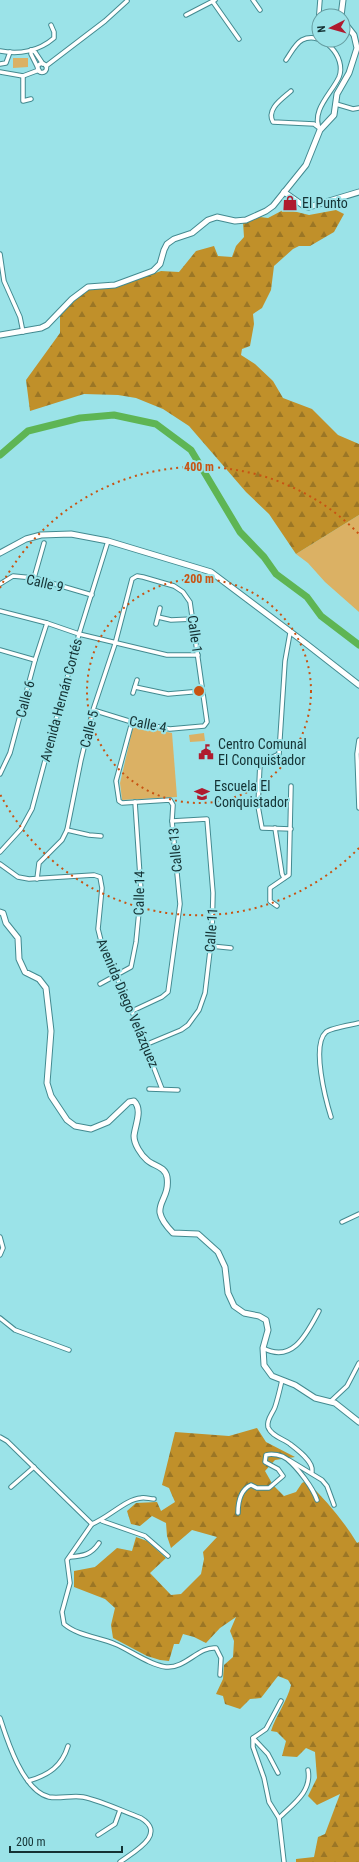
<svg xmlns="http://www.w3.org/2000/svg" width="359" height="1862" font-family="'Roboto Condensed',sans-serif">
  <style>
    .green { fill: #dbb164 }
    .forest { fill: url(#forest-firs) }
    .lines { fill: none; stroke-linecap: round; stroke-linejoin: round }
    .river { stroke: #5eb554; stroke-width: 7 }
    .street-casing { stroke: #438a90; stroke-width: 5.5 }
    .secondary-casing { stroke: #438a90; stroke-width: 7 }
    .street { stroke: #fff; stroke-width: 3.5 }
    .secondary { stroke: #fff; stroke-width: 5 }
    .ring { fill: none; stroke: #c85312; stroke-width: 2; stroke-dasharray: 2 4 }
    .labels { text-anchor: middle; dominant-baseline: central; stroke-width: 4; stroke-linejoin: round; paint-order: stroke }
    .poi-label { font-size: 14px; fill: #143234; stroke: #9be3e8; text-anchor: start }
    .street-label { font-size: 14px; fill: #143234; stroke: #9be3e8 }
    .centre { fill: #c85312; stroke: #9be3e8; stroke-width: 2 }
    .ring-label { font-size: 12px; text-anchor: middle; font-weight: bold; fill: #c85312; stroke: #9be3e8; stroke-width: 4; stroke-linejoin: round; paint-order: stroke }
  </style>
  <defs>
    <pattern id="forest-firs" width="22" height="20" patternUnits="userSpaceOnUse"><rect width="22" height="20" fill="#c0902a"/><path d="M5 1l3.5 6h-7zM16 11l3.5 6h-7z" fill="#9b7625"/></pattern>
  </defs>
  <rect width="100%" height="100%" fill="#9be3e8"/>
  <g class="green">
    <polygon points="13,58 28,58 28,67 13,68"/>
    <polygon points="359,515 359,612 325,582 308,563 296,554"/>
    <polygon points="136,726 172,733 177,797 122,800 120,783 133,727"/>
    <polygon points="204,733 205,741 190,742 189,735"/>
  </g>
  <g class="forest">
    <polygon points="285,209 309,215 336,210 344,214 334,232 310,246 299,246 293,249 274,266 271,290 262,308 253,314 254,324 250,346 242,349 241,355 255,364 273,381 283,398 312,409 338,435 359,444 359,515 296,554 269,514 246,492 189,426 163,409 136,398 118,395 84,394 30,411 26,380 60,333 60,316 80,293 86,290 116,287 161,271 179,272 196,251 214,246 218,256 232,257 236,246 244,237 243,222 260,217 268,218"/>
    <path d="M257,1428L266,1442L295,1457L275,1460L265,1471L273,1485L284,1496L296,1492L302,1483L306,1481C326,1500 343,1520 357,1543L359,1542V1862H296V1859L314,1857L318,1837L325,1834L340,1794L317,1805L308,1796L317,1778L315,1752L306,1748L297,1757L282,1756L286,1741L277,1732L271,1731C276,1715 287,1702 291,1685L288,1680L278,1676L261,1698L250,1699L240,1709L225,1704L223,1696L216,1694L223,1679L224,1665L233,1657L234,1641L230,1631L236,1617L220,1628L206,1643L194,1637L183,1634L179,1644H174L169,1661L160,1660L147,1656L113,1638L111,1625L115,1608L105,1599L74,1587V1571L95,1567L117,1548L132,1551L136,1537L147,1541L166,1558L150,1573L171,1595L181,1594L201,1574L204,1559L203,1552L217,1537L192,1530L171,1548L167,1536L166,1523L152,1516L140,1526L131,1524L127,1511L136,1503L157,1502L161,1511L175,1502L169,1488L162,1485L175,1432L229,1436Z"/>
  </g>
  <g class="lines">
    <polyline class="river" points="0,455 28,431 80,418 114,415 156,424 191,450 240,532 264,557 276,574 307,597 321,616 359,645"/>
    <g class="street-casing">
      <g id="street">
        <polyline points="253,0 260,10"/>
        <polyline points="213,2 239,39"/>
        <polyline points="186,15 215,0"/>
        <polyline points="319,32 318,25 320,0"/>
        <polyline points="31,50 31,54 38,68"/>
        <polyline points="31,50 35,52 43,64"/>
        <path d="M0,51C19,55 39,51 54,38V32L51,25"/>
        <path d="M286,60C291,53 295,44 302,40C322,30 347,57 339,77C332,93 310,111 320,130"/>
        <circle cx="42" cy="68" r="4.5"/>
        <polyline points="0,64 6,63 10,52"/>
        <polyline points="46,66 105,21 127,1"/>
        <polyline points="0,72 23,76 39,70"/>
        <polyline points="23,76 23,101 31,99"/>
        <path d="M291,91C282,99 266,109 273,122L314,124L318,127"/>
        <polyline points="336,104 353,109 359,108"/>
        <polyline points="0,254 4,281 20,317 23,332"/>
        <polyline points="34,578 44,543"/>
        <polyline points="0,584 13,576 34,578 92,595"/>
        <polyline points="0,611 47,623 79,634 167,655 198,655"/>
        <polyline points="158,617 171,620 193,619"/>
        <polyline points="156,624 160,608"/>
        <polyline points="290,633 285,661 279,754 260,763 258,806 262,828 291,829"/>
        <polyline points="0,650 35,660"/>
        <polyline points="135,687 168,694 203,691"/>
        <polyline points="133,693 137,680"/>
        <polyline points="359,740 357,754 359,808"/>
        <polyline points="0,774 10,753 35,660 47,623"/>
        <polyline points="275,828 282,874 284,878"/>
        <polyline points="67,830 89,835 101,836"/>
        <polyline points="0,852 21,829 32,809 79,634 108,541"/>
        <polyline points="0,864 18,877 29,879 94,875 100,877 102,888 98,929 102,945 132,1011 162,1089"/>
        <polyline points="37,879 39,863 62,840 67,830 81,760 93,710 115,644 132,579 137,576 143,577 174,586 183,592 190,602 207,722 204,726 170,729 132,722 93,710"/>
        <polyline points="277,906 270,901 270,888 289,875 291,786"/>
        <polyline points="211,946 231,948"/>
        <polyline points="100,984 131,967 136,942 141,891 135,802"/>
        <polyline points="132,1011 162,997 168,992 180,904 172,821 173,805 170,800 122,803 119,801 116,781 132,722"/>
        <polyline points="145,1045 181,1030 188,1025 199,1010 205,993 212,934 213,893 207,819 172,821"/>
        <polyline points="149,1089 178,1090"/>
        <path d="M331,1117C326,1101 311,1045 326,1032C331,1028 351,1025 359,1023"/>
        <polyline points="342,1222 359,1214"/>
        <polyline points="0,1237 3,1248 0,1255"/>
        <polyline points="0,1318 15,1330 69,1350"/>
        <path d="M263,1348C293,1364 307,1333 319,1311"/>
        <path d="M282,1380C280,1389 278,1398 275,1407C273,1413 266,1420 268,1427C271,1436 284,1439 290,1444C298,1450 314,1462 312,1472"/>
        <polyline points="331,1401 347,1386 359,1363"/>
        <polyline points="0,1437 7,1441 92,1524"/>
        <polyline points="289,1460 322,1480 327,1486 334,1505"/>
        <polyline points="11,1487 34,1467"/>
        <path d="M238,1513C238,1502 240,1490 251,1485L257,1488H269L283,1476L278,1469L265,1462L266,1455C272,1453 282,1455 287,1459C298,1468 313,1488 317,1500"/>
        <polyline points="102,1521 145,1536 168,1556"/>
        <path d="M92,1524L67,1560L70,1583L62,1612L64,1624C78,1636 99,1637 115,1644C130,1650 149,1665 166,1667C185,1669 199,1646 216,1648L221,1658L220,1675"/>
        <path d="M92,1524C108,1518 126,1499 141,1498C145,1497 150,1499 154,1499"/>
        <path d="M70,1557C83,1556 91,1555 99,1543"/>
        <path d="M0,1718C7,1740 23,1791 49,1797C60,1799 72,1795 83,1797C102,1801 122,1811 141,1818C167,1834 135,1851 120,1862"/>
        <polyline points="253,1738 266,1729 281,1701"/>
        <polyline points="278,1773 268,1754 253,1738 253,1747 264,1778 269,1802 279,1818 284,1862"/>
        <path d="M28,1781C49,1775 62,1766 68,1746"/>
        <path d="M279,1818C293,1804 312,1792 308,1770"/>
        <polyline points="98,1835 115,1824 120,1810"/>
      </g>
    </g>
    <g class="secondary-casing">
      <g id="secondary">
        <polyline points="341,16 343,0"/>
        <polyline points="284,192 304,206 309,207 359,192"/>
        <polyline points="0,335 41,328 47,325 72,299 88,287 115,285 153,271 160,264 164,250 167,244 174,239 192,233 208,220 217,217 235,221 246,220 266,211 273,206 306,165 320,130 334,115 337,94 349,73 357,48 354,35 343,21"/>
        <polyline points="0,553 26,539 41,535 71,534 108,541 211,572 304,642 359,685"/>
        <path d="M0,912L3,913L6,923L18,938L19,959L25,972L39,979L46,988L51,1031L47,1083L51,1096L67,1120L75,1126L91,1129L108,1122L129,1102L134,1101C143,1110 135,1125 134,1136C134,1144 141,1155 147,1160C153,1166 165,1166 167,1177C171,1204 145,1204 173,1233L198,1234L218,1252L225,1267L228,1293L234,1306L244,1313L259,1316L266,1320L268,1330L263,1348L264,1365L272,1376L295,1385L315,1398L335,1403L359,1422"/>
      </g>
    </g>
    <use href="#street" class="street"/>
    <use href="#secondary" class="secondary"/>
  </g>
  <g class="ring">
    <circle cx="199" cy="691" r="112"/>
    <path d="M359 848A224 224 0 0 1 0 794M0 588A224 224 0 0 1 359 534"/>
  </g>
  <defs>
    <g id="shop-bare" transform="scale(1.2)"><path d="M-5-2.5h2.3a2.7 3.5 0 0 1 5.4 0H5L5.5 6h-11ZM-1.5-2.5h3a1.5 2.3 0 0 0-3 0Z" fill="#af1b2e" stroke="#9be3e8" stroke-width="2.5" paint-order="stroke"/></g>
    <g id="civic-bare" transform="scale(1.2)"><path d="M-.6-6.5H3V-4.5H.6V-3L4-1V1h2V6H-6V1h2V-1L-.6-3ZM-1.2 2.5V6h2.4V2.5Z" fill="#af1b2e" stroke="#9be3e8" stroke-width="2.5" paint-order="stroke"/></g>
    <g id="school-bare" transform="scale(1.2)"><path d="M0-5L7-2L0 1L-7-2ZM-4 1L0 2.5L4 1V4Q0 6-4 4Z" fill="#af1b2e" stroke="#9be3e8" stroke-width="2.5" paint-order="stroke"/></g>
  </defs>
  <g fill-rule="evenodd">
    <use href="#shop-bare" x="290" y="203"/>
    <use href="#civic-bare" x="206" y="752"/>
    <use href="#school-bare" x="202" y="794"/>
  </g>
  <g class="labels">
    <g class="poi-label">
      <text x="302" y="203">El Punto</text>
      <text x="218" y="744">Centro Comunal<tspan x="218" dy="16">El Conquistador</tspan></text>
      <text x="214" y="786">Escuela El<tspan x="214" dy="16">Conquistador</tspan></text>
    </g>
    <g class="street-label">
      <text transform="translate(45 583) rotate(13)">Calle 9</text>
      <text transform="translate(195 634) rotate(82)">Calle 1</text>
      <text transform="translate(25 699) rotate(-75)">Calle 6</text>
      <text transform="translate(61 700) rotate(-75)">Avenida Hernán Cortés</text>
      <text transform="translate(148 724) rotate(11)">Calle 4</text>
      <text transform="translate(89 729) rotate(-76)">Calle 5</text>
      <text transform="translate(175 850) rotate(-95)">Calle 13</text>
      <text transform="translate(139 893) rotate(-89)">Calle 14</text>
      <text transform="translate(211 930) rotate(-86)">Calle 11</text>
      <text transform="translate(128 1003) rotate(67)">Avenida Diego Velázquez</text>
    </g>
  </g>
  <circle cx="199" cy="691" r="6" class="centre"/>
  <g class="ring-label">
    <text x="199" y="471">400 m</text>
    <text x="199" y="583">200 m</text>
  </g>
  <g transform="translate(331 28) rotate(264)"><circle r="19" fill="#9be3e8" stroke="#659ca0"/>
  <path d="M0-3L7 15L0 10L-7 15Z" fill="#af1b2e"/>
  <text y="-6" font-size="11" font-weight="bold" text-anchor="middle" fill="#143234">N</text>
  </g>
  <path d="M10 1846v6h112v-6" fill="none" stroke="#143234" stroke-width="2"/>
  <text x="16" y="1846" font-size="12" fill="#143234" stroke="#9be3e8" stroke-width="3" paint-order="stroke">200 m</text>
</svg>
